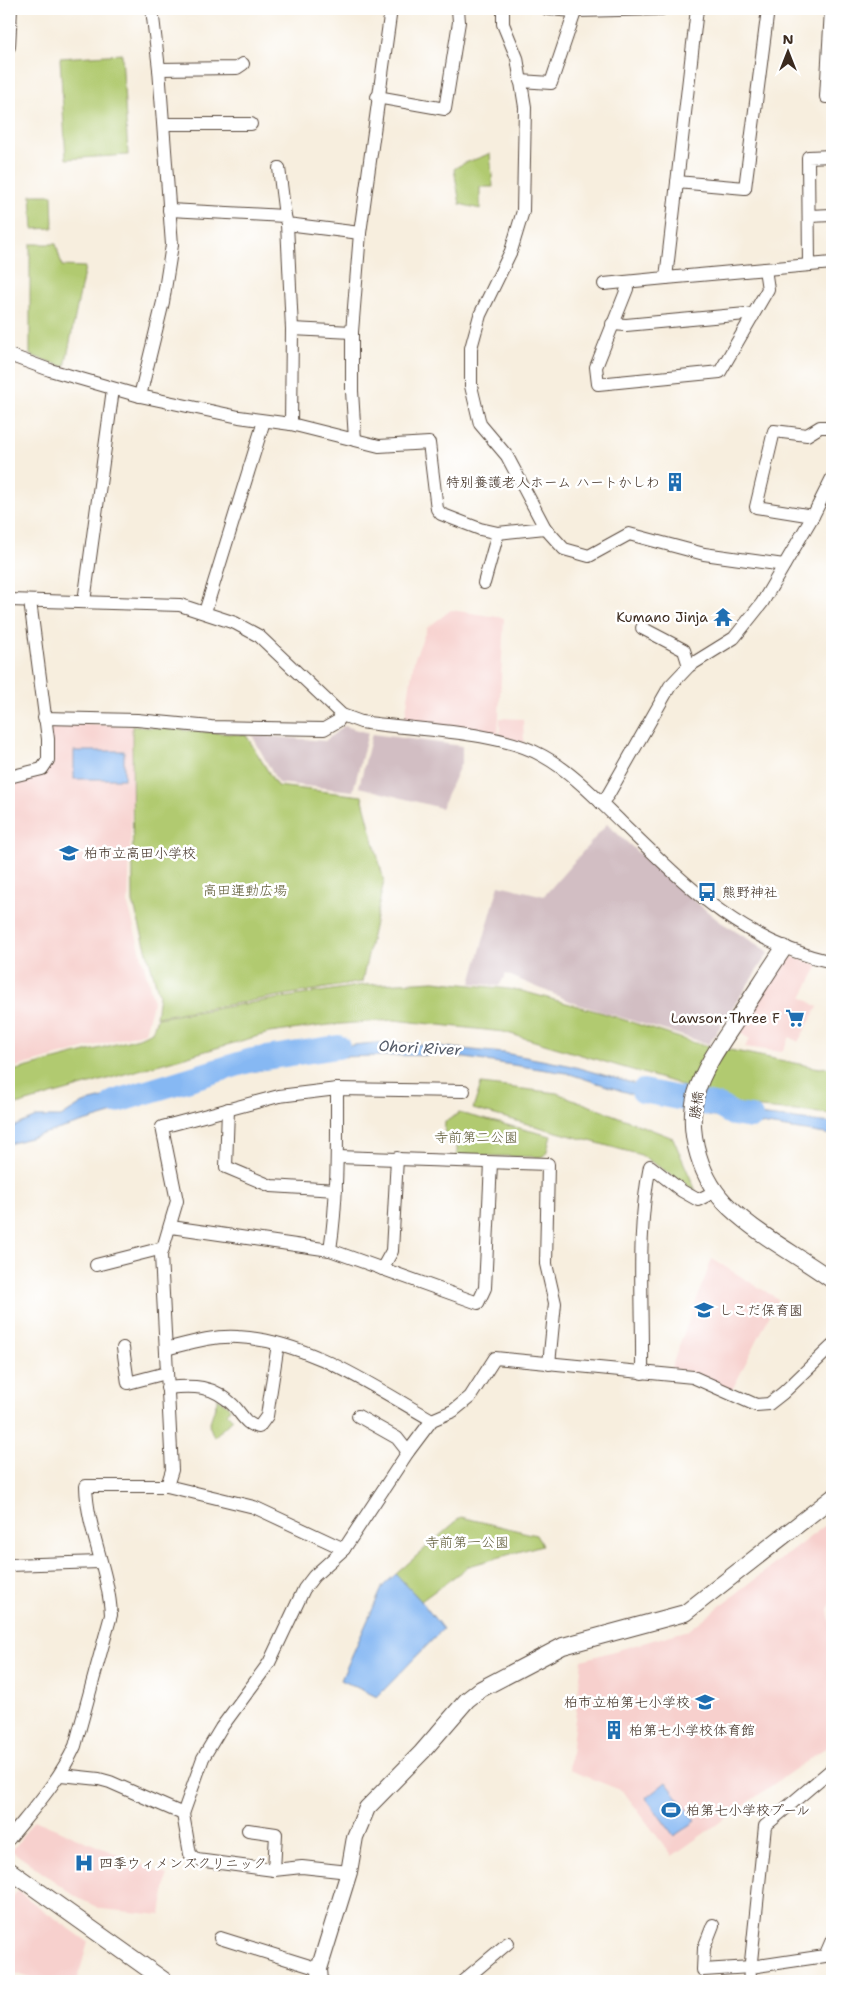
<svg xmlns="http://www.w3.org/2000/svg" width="841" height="1990" font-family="'Shantell Sans','Klee One',sans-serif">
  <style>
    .built { fill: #f7d0cd }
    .industrial { fill: #d2bec3 }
    .green { fill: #b1ca6f; stroke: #767a46 }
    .water { fill: #86b8f3; stroke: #607188 }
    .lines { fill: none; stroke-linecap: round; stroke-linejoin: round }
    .river { stroke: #86b8f3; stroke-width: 24 }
    .minor-casing { stroke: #57473b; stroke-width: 14 }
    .tertiary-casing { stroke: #57473b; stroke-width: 18 }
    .minor { stroke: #fff; stroke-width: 12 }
    .tertiary { stroke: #fff; stroke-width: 16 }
    .labels { text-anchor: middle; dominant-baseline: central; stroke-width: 5; stroke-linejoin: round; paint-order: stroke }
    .poi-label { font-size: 14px; fill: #3b2a1e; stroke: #fff; text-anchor: start }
    .park-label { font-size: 14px; fill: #5e5a36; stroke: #fff }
    .street-label { font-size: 14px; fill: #3b2a1e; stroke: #fff }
    .water-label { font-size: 15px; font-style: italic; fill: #555c69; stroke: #fff }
  </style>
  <rect width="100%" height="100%" fill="#fff"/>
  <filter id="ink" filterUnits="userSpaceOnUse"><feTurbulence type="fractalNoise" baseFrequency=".02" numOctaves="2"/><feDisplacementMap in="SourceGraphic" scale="10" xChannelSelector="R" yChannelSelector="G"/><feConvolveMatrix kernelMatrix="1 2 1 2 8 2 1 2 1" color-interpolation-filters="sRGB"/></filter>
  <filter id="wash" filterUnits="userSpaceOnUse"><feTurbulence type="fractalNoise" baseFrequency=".0096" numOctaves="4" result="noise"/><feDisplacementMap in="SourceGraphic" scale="20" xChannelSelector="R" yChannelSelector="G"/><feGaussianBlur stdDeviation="1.12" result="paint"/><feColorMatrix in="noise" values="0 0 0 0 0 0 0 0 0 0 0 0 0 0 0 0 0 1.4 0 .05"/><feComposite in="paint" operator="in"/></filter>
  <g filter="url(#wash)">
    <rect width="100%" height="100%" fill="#f7eede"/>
    <g class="built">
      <polygon points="451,610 504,618 498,736 404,724 414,660 427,628"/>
      <polygon points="500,718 523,719 524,743 500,736"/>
      <polygon points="57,722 132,726 132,800 128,905 153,999 152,1007 145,1032 9,1069 9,783 42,775 51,726"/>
      <polygon points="785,955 819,965 802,997 818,1007 798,1042 790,1037 782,1052 745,1047 750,1039 738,1032"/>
      <polygon points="712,1259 778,1299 731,1392 694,1373 671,1368"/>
      <polygon points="832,1520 832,1602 828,1609 832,1635 832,1743 672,1856 623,1791 569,1770 582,1660 689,1630"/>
      <polygon points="34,1820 167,1875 161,1915 101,1909 78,1898 12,1851"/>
      <polygon points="17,1891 88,1942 77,1981 39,1981 9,1971 9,1902"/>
    </g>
    <g class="industrial">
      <polygon points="344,726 368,733 353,791 278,783 252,735 325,741"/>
      <polygon points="372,734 462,746 462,761 441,808 359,787"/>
      <polygon points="607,824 655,868 719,921 769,952 709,1044 577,1004 506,974 499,986 471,983 499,885 544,896"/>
    </g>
    <g class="green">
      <polygon points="122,54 128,155 66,159 60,58"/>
      <path d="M490,153L493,187H480V209L460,204L454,169C465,161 477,160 490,153Z"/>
      <polygon points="31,195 52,195 53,228 33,229"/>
      <polygon points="30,244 56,244 62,266 85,267 65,367 30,355"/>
      <polygon points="132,726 246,735 277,786 362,796 384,881 362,982 156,1017 159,995 133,902"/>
      <polygon points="434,981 518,990 603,1013 695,1043 819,1068 832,1067 832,1114 761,1108 706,1097 676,1083 504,1032 394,1020 329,1025 269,1033 9,1107 9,1072 139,1038 152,1032 157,1018 363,985"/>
      <polygon points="481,1084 557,1093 673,1138 696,1191 641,1155 473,1109"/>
      <polygon points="459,1113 551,1136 546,1154 541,1157 457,1155 457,1141 444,1141 445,1122"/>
      <polygon points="218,1398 230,1408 227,1413 233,1419 214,1437 209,1425"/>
      <polygon points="461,1517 536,1535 542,1545 469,1566 421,1601 396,1574"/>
    </g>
    <g class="water">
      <rect x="74" y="751" width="50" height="28"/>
      <path d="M389,1042L504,1053L568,1065L675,1095L671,1107L567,1073L445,1055L327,1057L215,1079L161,1096L158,1084C234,1062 311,1047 389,1042Z"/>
      <polygon points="143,1088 148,1103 9,1144 9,1129 36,1117 61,1117 83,1103"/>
      <polygon points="709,1104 757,1115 832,1123 832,1135 708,1116"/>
      <polygon points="396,1574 421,1601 443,1629 377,1697 341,1680 383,1586"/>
      <polygon points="666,1782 696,1821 674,1836 646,1798"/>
    </g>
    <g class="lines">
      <g class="river">
        <polyline points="643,1091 719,1106 733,1114 751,1117"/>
        <polyline points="114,1102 252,1060 338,1047"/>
      </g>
    </g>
  </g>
  <g filter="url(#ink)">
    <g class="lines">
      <g class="minor-casing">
        <g id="minor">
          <polyline points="547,9 575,11 662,9"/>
          <polyline points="697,9 666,278 832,263"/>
          <polyline points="831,9 826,97 832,97"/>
          <polyline points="9,47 11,9"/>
          <polyline points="159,69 237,68 243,64"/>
          <polyline points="520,81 551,83 576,9"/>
          <polyline points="377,97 445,109 459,22 458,9"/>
          <polyline points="164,124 251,124"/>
          <polyline points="279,168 285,216"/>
          <polyline points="677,182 745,188 768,9"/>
          <polyline points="169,210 285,216 287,224 360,233"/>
          <polyline points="809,216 832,215"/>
          <polyline points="287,224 292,329 291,424"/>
          <polyline points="809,265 808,157 832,156"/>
          <polyline points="626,282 627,289 596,367 598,384 720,372 768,289 765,269"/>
          <polyline points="604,284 666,278"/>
          <polyline points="612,324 626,325 746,314 753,316"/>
          <polyline points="292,329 352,332 360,233 391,9"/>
          <polyline points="9,355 50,370 140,396 239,417 291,424 355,440 352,391 352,332"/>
          <polyline points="140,396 163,302 172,245 159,69 152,9"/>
          <polyline points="355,440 379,446 429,443 437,509 441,514 480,529 498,533 545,528 507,456 480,424 471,386 471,348 480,315 511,251 523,211 525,107 517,58 503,24 503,9"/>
          <polyline points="813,516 756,507 774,431 807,435 820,427 832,427"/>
          <polyline points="545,528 564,549 589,556 629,534 704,554 784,565"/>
          <polyline points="484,583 498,533"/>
          <path d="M9,600L180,605L235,623L259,636L342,715L361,722C413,730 498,730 543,756C572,772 597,799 621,822C686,885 740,942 832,962"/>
          <polyline points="84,602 113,389"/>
          <polyline points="205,612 264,421"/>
          <polyline points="642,628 684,650 689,666"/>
          <polyline points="44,718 137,720 211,727 324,729 338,721 342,715"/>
          <polyline points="9,777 42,769 48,760 48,739 30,601"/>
          <polyline points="601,803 608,795 670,686 689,666 734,638 762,603 813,516 832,478"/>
          <polyline points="228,1109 226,1167 271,1186 336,1190"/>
          <polyline points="338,1157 548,1164 546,1264 555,1303 549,1364"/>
          <polyline points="171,1227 330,1250 478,1303 485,1288 491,1163"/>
          <path d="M330,1250C338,1197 337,1143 337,1089"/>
          <polyline points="96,1265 163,1248"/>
          <polyline points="382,1269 392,1251 397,1158"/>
          <polyline points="123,1348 128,1383 166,1373"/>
          <path d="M166,1349C189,1343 214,1335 238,1337C309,1341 372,1386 432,1420"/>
          <path d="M642,1373C643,1304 636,1233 650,1166L682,1191L698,1200L714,1192"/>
          <path d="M167,1388C193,1385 213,1385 233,1405C242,1414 245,1425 259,1427L267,1416L278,1344"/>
          <polyline points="358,1416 397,1438 408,1452"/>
          <polyline points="167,1486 254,1507 344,1549"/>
          <polyline points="9,1565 100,1562"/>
          <polyline points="61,1775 99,1779 110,1782 183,1814 203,1758 221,1728 269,1663 304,1589 314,1576 344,1549 408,1452 432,1420 453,1411 470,1397 495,1358 693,1377 756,1405 769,1404 783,1393 832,1346"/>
          <polyline points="183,1814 190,1854 197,1860 274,1870 302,1867 349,1872"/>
          <polyline points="248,1830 276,1834 274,1870"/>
          <path d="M9,1839C33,1809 59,1781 75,1746L111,1615C109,1571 87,1530 86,1486H167L172,1470L161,1255L177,1201L162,1127L279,1096L337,1089L464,1091"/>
          <polyline points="713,1925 704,1948 703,1970 751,1967 825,1956 832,1940"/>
          <polyline points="220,1938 319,1969"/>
          <polyline points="463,1981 508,1943"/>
          <polyline points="749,1981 765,1826 832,1769"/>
        </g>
      </g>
      <g class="tertiary-casing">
        <g id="tertiary">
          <path d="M784,948C767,973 751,999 734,1024C720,1045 703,1069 696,1094C686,1133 701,1181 730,1208C761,1237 799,1256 832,1280"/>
          <polyline points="9,1870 165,1981"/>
          <polyline points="320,1981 319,1969 349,1872 355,1837 367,1808 422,1752 467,1700 481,1689 563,1646 685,1613 832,1498"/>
        </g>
      </g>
      <use href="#minor" class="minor"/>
      <use href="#tertiary" class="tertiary"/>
    </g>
  </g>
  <defs>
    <g id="building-bare" transform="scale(1.5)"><path d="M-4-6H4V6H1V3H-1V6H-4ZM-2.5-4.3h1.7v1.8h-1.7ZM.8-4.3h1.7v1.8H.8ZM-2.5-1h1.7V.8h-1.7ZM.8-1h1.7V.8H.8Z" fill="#1f6fb2" stroke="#fff" stroke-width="2.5" paint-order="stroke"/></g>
    <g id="temple-bare" transform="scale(1.5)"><path d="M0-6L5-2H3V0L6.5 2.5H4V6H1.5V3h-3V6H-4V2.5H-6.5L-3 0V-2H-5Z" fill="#1f6fb2" stroke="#fff" stroke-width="2.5" paint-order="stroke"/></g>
    <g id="school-bare" transform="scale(1.5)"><path d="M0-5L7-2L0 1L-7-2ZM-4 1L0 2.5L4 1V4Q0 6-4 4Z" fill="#1f6fb2" stroke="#fff" stroke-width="2.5" paint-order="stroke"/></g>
    <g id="bus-bare" transform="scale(1.5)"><path d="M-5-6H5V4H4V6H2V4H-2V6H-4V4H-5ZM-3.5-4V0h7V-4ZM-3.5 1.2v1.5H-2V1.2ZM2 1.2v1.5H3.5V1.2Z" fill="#1f6fb2" stroke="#fff" stroke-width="2.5" paint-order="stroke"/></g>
    <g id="supermarket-bare" transform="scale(1.5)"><path d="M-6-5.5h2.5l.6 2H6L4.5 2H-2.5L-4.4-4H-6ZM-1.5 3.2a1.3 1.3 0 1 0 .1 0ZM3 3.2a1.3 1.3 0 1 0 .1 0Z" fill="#1f6fb2" stroke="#fff" stroke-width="2.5" paint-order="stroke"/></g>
    <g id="stadium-bare" transform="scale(1.5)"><path d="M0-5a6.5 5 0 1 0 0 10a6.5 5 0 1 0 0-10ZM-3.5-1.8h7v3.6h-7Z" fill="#1f6fb2" stroke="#fff" stroke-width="2.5" paint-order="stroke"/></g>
    <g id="hospital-bare" transform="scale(1.5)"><path d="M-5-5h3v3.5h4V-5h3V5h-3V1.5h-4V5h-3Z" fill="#1f6fb2" stroke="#fff" stroke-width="2.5" paint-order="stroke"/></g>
  </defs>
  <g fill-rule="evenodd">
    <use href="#building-bare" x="675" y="482"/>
    <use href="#temple-bare" x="723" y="617"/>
    <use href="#school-bare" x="69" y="853"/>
    <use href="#bus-bare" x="707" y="892"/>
    <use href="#supermarket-bare" x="795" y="1018"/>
    <use href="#school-bare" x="704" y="1310"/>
    <use href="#school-bare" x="705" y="1702"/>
    <use href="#building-bare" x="614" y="1730"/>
    <use href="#stadium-bare" x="671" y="1810"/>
    <use href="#hospital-bare" x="84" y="1863"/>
  </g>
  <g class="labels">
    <g class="poi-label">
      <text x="660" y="482" text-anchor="end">特別養護老人ホーム ハートかしわ</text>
      <text x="708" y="617" text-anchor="end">Kumano Jinja</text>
      <text x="84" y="853">柏市立高田小学校</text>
      <text x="722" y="892">熊野神社</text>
      <text x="780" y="1018" text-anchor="end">Lawson･Three F</text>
      <text x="719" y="1310">しこだ保育園</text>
      <text x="690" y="1702" text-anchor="end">柏市立柏第七小学校</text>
      <text x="629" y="1730">柏第七小学校体育館</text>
      <text x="686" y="1810">柏第七小学校プール</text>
      <text x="99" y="1863">四季ウィメンズクリニック</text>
    </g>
    <g class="park-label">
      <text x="245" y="890">高田運動広場</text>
      <text x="476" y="1137">寺前第二公園</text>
      <text x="467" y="1542">寺前第一公園</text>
    </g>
    <g class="street-label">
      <text transform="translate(696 1105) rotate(-82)">勝橋</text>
    </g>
    <g class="water-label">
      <text transform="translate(420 1048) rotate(3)">Ohori River</text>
    </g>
  </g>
  <rect width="841" height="1990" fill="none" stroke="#fff" stroke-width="30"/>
  <g transform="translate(788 52)" stroke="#ffffff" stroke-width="4" paint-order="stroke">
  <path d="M0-4L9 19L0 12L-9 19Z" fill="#3b2a1e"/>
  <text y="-8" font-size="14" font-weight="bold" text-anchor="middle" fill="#3b2a1e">N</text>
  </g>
</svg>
